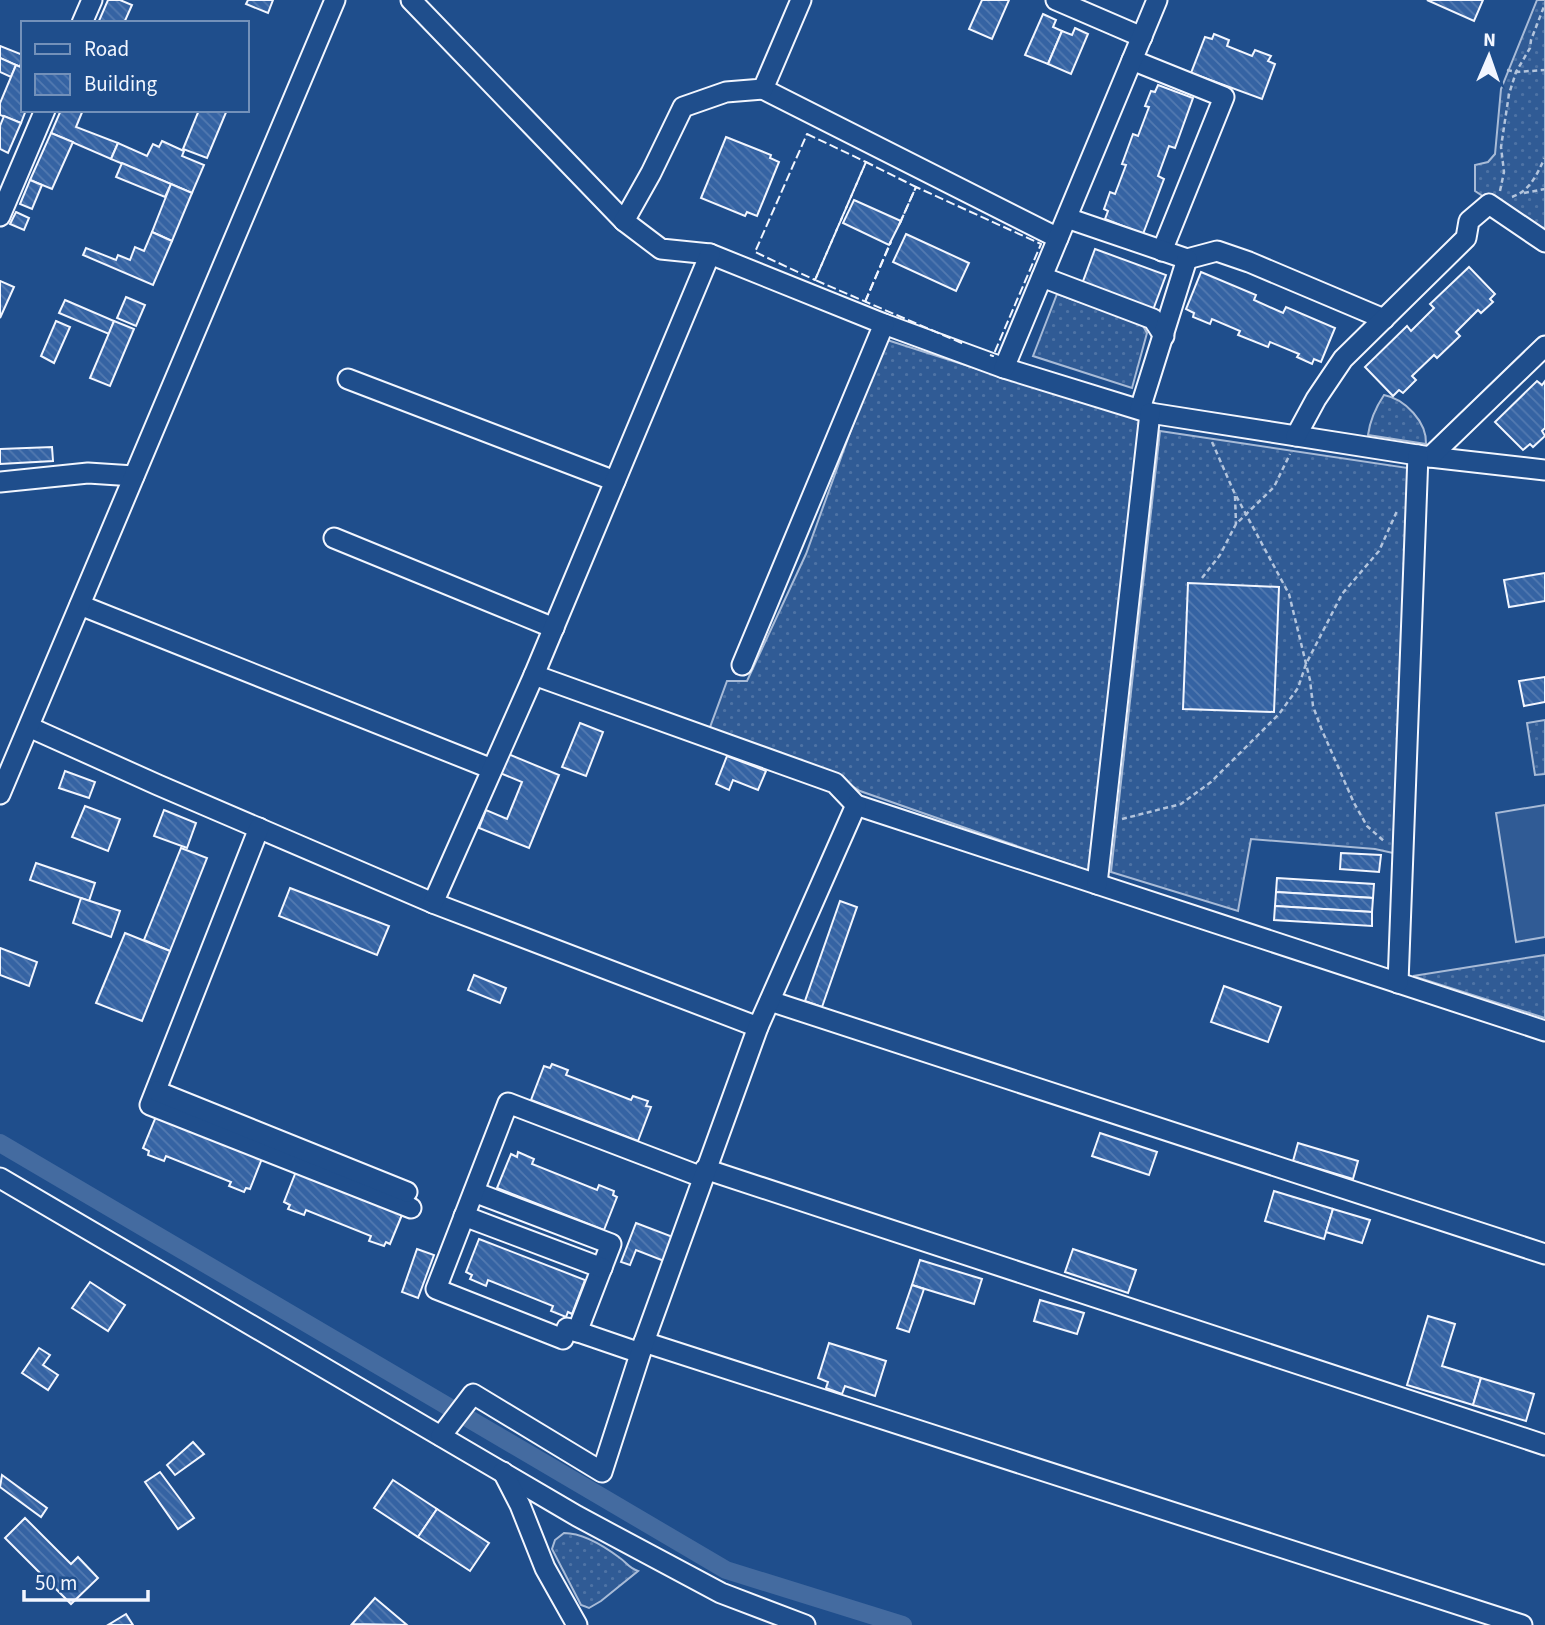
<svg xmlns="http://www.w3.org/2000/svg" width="1545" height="1625" font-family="'Source Sans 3',sans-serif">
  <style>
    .grass { fill: url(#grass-dots); stroke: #a8bbd7; stroke-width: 2 }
    .pitch { fill: #305b95; stroke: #a8bbd7; stroke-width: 2 }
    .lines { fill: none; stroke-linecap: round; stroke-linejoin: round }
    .canal { stroke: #446ba0; stroke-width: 18 }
    .building { fill: url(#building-back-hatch); stroke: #f2f6ff; stroke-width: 2 }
    .minor-casing { stroke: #f2f6ff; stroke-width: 23 }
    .path { stroke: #b3c4dc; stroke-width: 2.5; stroke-dasharray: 5 3.5; stroke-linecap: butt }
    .minor { stroke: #1f4e8c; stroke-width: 19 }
    .fence { stroke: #f2f6ff; stroke-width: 2; stroke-dasharray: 9 3.5; stroke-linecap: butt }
  </style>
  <defs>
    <pattern id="grass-dots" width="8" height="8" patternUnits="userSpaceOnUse" patternTransform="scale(1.75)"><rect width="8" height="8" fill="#305b95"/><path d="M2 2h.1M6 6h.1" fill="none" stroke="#4e73a5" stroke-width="1.8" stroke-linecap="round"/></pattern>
    <pattern id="building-back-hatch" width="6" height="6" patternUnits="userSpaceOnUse" patternTransform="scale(1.75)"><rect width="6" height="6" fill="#3563a3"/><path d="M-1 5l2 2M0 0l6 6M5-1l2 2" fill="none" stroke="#537ab1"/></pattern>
  </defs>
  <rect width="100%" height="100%" fill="#1f4e8c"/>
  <g class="grass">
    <polygon points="1537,0 1545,0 1545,237 1475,191 1475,165 1488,162 1495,154 1501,89"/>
    <polygon points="1057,294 1142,324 1147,333 1132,388 1033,356"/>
    <polygon points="884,339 1009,379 1141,417 1091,872 860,791 834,775 709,730 727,681 747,681 806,554"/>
    <path d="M1384,395C1405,399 1427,422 1426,444L1368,435C1370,420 1376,407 1384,395Z"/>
    <polygon points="1160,431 1408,468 1393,853 1375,849 1251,839 1238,911 1111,872"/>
    <polygon points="1545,720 1545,774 1535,775 1527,723"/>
    <polygon points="1545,955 1545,1018 1413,976"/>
    <path d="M564,1533C583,1533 604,1546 620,1558C627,1563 629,1568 638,1571L601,1601L589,1608L581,1605L552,1549L555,1540Z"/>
  </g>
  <polygon class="pitch" points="1545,805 1545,937 1516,942 1496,813"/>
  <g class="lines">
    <polyline class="canal" points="0,1143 726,1570 903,1625"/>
  </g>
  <g class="building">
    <polygon points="108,0 120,0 132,5 124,23 98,23"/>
    <polygon points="248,0 273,0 268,13 246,4"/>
    <polygon points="982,0 1009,0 992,39 969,29"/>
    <polygon points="1427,0 1483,0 1474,21"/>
    <polygon points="1043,14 1056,20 1053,27 1062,31 1048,64 1025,55"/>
    <polygon points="1075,28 1088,34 1071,74 1048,64 1062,31 1072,35"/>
    <polygon points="1214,34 1229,40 1227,46 1252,56 1255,50 1271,56 1268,61 1275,64 1262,99 1191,73 1205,37 1212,39"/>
    <polygon points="0,46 23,55 20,67 0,58"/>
    <polygon points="0,58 16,65 11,77 0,72"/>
    <polygon points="16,65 23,68 23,110 26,110 21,123 0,115 0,103"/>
    <polygon points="1158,85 1193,98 1175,148 1169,146 1158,176 1164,179 1143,234 1105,219 1108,211 1104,209 1110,192 1115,194 1126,165 1122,164 1133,134 1138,136 1149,107 1145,106 1151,91 1155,92"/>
    <polygon points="61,110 83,110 76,127 118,143 111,159 51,133"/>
    <polygon points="199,110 227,110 207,158 183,149"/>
    <polygon points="4,116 21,123 8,153 0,149 0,126"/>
    <polygon points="51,133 73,142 52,189 30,180"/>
    <polygon points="726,137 771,155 770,158 779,162 757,216 747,212 745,216 701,198"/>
    <polygon points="162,141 184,151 182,156 204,165 192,193 111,159 118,143 147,156 153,144 159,147"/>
    <polygon points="122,163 171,184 165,197 116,177"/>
    <polygon points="30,180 42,185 32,209 20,204"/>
    <polygon points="171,184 192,193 172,241 152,232"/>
    <polygon points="854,200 901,221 889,245 843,223"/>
    <polygon points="16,212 29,218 24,230 10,224"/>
    <polygon points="152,232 172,241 153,285 83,255 86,248 116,260 118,255 130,260 135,247 144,251"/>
    <polygon points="906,234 969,263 956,291 893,262"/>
    <polygon points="1095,249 1166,275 1153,310 1082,284"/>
    <polygon points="1469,267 1495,294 1490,299 1493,302 1481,313 1478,310 1456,332 1460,336 1437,358 1434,355 1412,376 1416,380 1403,393 1399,390 1393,396 1365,367 1407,326 1411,331 1434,308 1430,304"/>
    <polygon points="1201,272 1256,295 1254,300 1283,313 1286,307 1335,328 1321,362 1314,359 1312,364 1297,357 1299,354 1270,342 1268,347 1238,335 1240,331 1212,319 1210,324 1193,317 1194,313 1186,309"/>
    <polygon points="0,281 14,287 0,318"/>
    <polygon points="126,297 145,305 136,326 117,318"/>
    <polygon points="65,300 114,321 109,334 59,313"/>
    <polygon points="56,321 70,327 54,363 41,356"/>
    <polygon points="114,321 134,329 110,386 90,378"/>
    <polygon points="1537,381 1542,385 1545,381 1545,428 1542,431 1545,436 1533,447 1530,444 1523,450 1495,422"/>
    <polygon points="52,447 53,461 0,464 0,449"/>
    <polygon points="1545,573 1545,601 1509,607 1504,580"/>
    <polygon points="1188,583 1279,587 1274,712 1183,709"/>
    <polygon points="1545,677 1545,702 1524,706 1519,681"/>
    <polygon points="580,723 603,732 586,776 562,767"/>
    <polygon points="508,754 559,775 529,848 479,828 486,810 507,819 522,782 500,773"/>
    <polygon points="727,756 766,771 758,790 733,780 729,790 716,784"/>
    <polygon points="65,771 95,782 89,798 59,788"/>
    <polygon points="85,806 120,819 108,851 72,837"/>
    <polygon points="164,810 196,823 187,848 154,836"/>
    <polygon points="181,848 207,858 170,951 144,940"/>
    <polygon points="1341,853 1381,855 1379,872 1340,869"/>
    <polygon points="36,863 95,883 89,901 30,880"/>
    <polygon points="1277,878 1374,884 1373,898 1276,892"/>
    <polygon points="290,888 389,926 377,955 279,916"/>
    <polygon points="1276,892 1373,898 1372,912 1275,906"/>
    <polygon points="81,898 120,911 111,937 73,923"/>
    <polygon points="840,901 857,907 822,1007 805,1001"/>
    <polygon points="1275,906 1372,912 1372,926 1274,920"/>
    <polygon points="125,933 170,951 142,1021 96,1003"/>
    <polygon points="0,948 37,962 29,986 0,975"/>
    <polygon points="474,975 506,988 500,1003 468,990"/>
    <polygon points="1224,986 1281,1007 1268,1042 1211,1022"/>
    <polygon points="552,1064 568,1070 566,1075 631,1100 633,1096 648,1101 646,1106 651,1107 638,1141 531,1100 544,1066 550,1068"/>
    <polygon points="157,1114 263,1156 250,1189 246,1188 244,1192 229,1186 231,1182 166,1156 164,1161 148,1155 149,1151 143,1148"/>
    <polygon points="1100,1133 1157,1152 1149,1175 1092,1156"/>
    <polygon points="1298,1143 1358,1161 1353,1179 1293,1161"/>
    <polygon points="518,1152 534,1159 532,1164 597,1190 599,1185 614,1191 613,1195 617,1197 604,1230 497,1188 511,1154 517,1157"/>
    <polygon points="297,1169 404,1210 390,1244 386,1242 384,1246 369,1241 371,1236 306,1210 304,1215 288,1209 290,1205 284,1202"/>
    <polygon points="1274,1191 1333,1209 1324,1239 1265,1221"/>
    <polygon points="1333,1209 1370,1220 1362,1243 1326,1232"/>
    <polygon points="636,1223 673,1237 664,1261 636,1250 630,1265 621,1262"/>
    <polygon points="479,1239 585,1280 572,1314 568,1312 566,1317 551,1311 553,1306 488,1280 486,1286 470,1279 472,1275 466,1272"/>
    <polygon points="417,1249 434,1255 418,1298 402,1292"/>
    <polygon points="1073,1249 1136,1270 1128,1293 1065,1272"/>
    <polygon points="920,1260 982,1279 974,1304 912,1285"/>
    <polygon points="90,1282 125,1305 108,1331 72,1308"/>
    <polygon points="912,1285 924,1289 909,1332 897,1328"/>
    <polygon points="1040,1300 1084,1313 1077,1334 1034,1321"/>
    <polygon points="1428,1316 1455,1324 1442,1366 1481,1378 1473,1405 1407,1385"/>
    <polygon points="829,1343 886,1361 875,1396 845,1386 842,1394 826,1388 828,1382 818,1378"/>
    <polygon points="39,1348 50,1355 43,1365 58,1375 48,1390 22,1373"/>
    <polygon points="1481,1378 1534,1394 1526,1421 1473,1405"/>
    <polygon points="193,1442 204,1454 175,1475 167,1465"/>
    <polygon points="160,1472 194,1518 178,1529 145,1482"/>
    <polygon points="2,1475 47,1508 41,1517 0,1487"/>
    <polygon points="393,1480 437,1509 418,1537 374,1508"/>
    <polygon points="437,1509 489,1543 470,1571 418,1537"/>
    <polygon points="25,1518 71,1564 78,1557 98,1578 71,1604 5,1538"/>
    <polygon points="375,1598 407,1625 352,1624"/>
    <polygon points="126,1614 133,1625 108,1625"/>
  </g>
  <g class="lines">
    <g class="minor-casing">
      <g id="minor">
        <polyline points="411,0 624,221 661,249 710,254 884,324 1004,368 1150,413 1430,457 1545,470"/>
        <polyline points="1056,0 1142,37"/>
        <polyline points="82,23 92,0"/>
        <polyline points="1132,60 1224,97 1162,251"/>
        <polyline points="763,89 1058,238"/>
        <polyline points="0,216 45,110"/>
        <polyline points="1067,218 1187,259 1217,251 1249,262 1384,319"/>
        <polyline points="624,221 651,173 683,107 726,92 763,89 801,0"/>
        <polyline points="1042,277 1153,319 1164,336"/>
        <polyline points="1004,368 1157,0"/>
        <polyline points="348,379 615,481"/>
        <polyline points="1140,409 1187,259"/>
        <polyline points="1296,436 1316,399 1343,359 1466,238 1469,221 1489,204 1545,242"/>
        <polyline points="1430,457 1545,346"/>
        <polyline points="0,482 88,473 134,476"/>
        <polyline points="334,538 554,628"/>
        <polyline points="80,605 492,769"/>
        <polyline points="742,665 884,324"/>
        <polyline points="534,675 835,783 856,805 1545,1031"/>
        <polyline points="29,727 158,785 433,903 758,1027"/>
        <polyline points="0,794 335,0"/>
        <polyline points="259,828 150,1105 411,1208"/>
        <polyline points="1097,884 1150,413"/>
        <polyline points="433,903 534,675 710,254"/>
        <polyline points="1398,983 1418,455"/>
        <polyline points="770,1001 1545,1254"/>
        <polyline points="156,1091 407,1192"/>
        <polyline points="705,1169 1545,1445"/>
        <polyline points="0,1178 577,1516 721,1593 805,1625"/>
        <polyline points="474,1192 611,1244 577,1332"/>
        <polyline points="464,1216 602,1268"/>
        <polyline points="644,1342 1522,1625"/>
        <polyline points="640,1353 567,1328 563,1339 436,1289 508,1103 702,1177"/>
        <polyline points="441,1436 473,1394 602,1472 644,1342 758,1027 856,805"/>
        <polyline points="503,1472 520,1505 545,1568 577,1625"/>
      </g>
    </g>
    <g class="path">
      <polyline points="1507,70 1516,72 1545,70"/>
      <polyline points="1500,191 1504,172 1501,147 1509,94 1516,72 1530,48 1531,40 1545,4"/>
      <polyline points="1524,193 1545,189"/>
      <path d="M1512,197C1531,190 1536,175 1545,158"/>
      <polyline points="1212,442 1234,492 1289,594 1310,680 1313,706 1321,728 1354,803 1367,826 1385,842"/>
      <polyline points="1235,496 1236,524"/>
      <polyline points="1202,578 1220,555 1236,524 1274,487 1290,454"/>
      <polyline points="1122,819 1181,804 1211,782 1279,714 1298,688 1306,664 1342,594 1379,551 1397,511"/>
    </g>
    <use href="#minor" class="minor"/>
    <g class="fence">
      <polygon points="807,134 866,162 815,280 755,252"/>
      <polyline points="900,223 916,187 866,162 815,280 964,344"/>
      <polyline points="899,225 916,187 1041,244 993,356 990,355"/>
      <polyline points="865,302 891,241"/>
      <polyline points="865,302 891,242"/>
    </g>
  </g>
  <rect x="21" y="21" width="228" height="91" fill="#1f4e8c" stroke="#7391ba" stroke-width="2"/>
  <rect x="35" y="44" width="35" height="10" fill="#1f4e8c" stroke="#7391ba" stroke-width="2"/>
  <text x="84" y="56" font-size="21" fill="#f2f6ff">Road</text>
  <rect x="35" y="74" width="35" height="21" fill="url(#building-back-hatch)" stroke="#7391ba" stroke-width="2"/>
  <text x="84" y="91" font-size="21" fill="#f2f6ff">Building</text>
  <g transform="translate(1489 56) rotate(2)" stroke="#1f4e8c" stroke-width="5" paint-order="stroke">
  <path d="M0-5L12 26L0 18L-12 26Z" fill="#f2f6ff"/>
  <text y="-10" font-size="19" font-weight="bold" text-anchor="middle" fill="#f2f6ff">N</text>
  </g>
  <path d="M24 1590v10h124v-10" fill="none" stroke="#f2f6ff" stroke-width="3.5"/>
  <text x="35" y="1590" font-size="21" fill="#f2f6ff" stroke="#1f4e8c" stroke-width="5" paint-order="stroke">50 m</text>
</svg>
